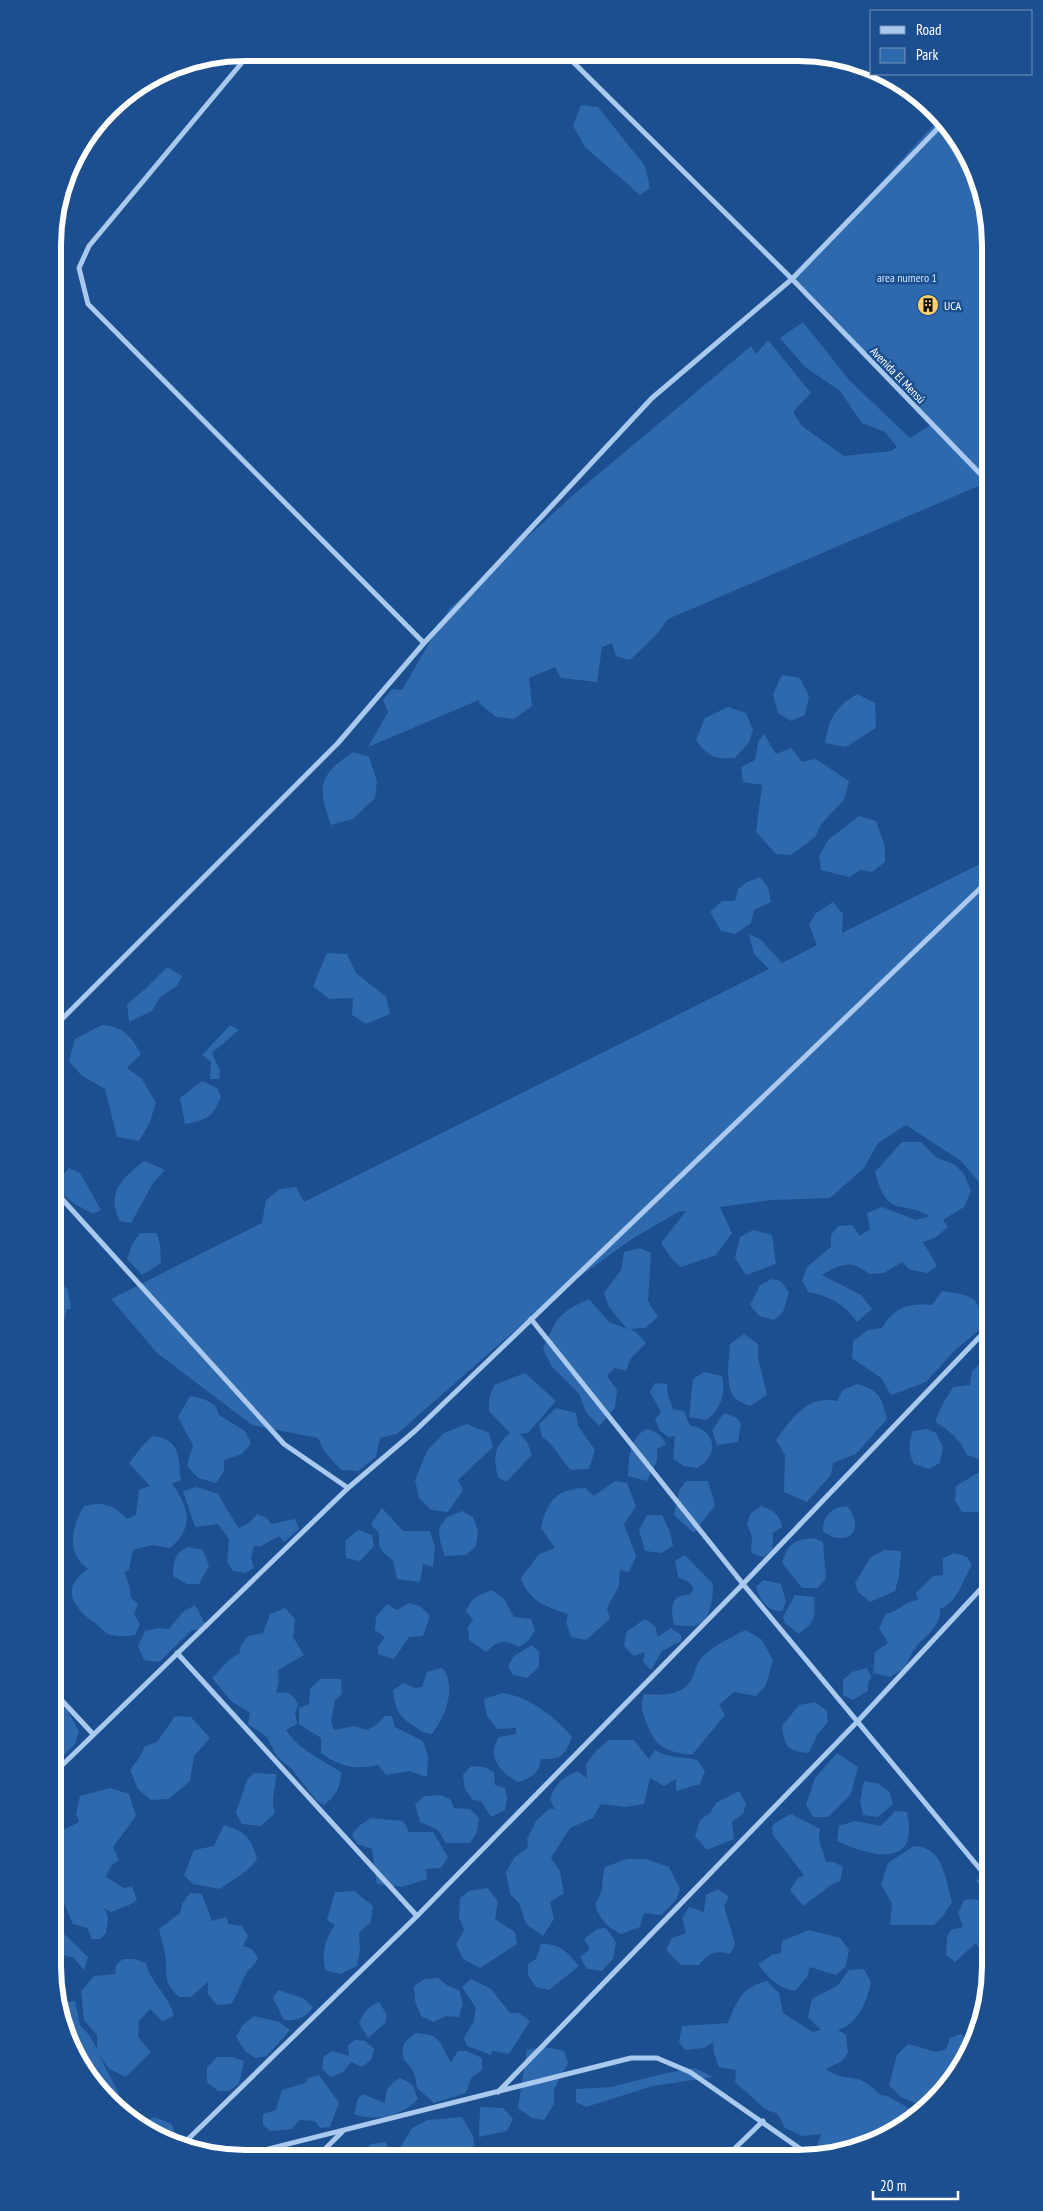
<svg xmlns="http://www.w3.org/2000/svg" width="1043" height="2211" font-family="'PT Sans Narrow',sans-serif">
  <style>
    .green { fill: #2e69ad }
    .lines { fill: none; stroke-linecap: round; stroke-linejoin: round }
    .minor { stroke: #a9c9ee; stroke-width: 5 }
    .labels { text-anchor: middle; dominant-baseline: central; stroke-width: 5; stroke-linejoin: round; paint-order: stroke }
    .park-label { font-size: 12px; fill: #cfe3fa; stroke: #1b4f8f }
    .poi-label { font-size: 12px; fill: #fff; stroke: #1b4f8f; text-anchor: start }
    .street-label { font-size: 12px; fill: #fff; stroke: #1b4f8f }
    .rim { fill: none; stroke: #fff; stroke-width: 6 }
  </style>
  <rect width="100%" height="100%" fill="#1b4f8f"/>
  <g class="green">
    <polygon points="581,105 598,107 645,166 650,188 640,195 585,147 573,126"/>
    <polygon points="940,118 958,138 984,195 990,245 990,484 988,482 668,619 656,635 630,660 616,656 612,643 602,647 597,682 561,678 555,667 529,678 532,706 514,719 496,717 479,703 479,700 368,747 388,712 383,700 392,689 402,690 449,609 571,497 751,346 756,354 768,340 811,393 793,412 802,426 844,456 891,451 897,447 885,432 862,423 840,391 805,367 780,338 803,322 850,381 910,438 932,424 792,279"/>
    <polygon points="782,675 800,678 809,696 805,715 791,721 778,713 773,694"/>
    <path d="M857,694L875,703L876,728L846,747L825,743C829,717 836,707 857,694Z"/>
    <path d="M728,707L746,713L753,730L749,742L735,758C716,760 707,756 696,740L705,718Z"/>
    <polygon points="764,734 776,754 791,748 802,762 816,759 849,781 844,800 822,823 815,837 791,855 776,854 756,832 762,785 743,782 741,767 755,760 758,742"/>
    <path d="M353,752L369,757L377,781L375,798L353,819L331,825C317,786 318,776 353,752Z"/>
    <polygon points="859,816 876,821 885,846 885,862 872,872 861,870 849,877 821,870 819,856 828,840"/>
    <polygon points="990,859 990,1195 961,1161 906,1125 878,1143 864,1168 830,1198 772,1200 720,1207 732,1233 716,1255 681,1267 671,1258 661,1243 686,1211 678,1212 632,1239 561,1290 397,1434 380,1438 376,1457 358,1471 341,1470 324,1451 318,1438 252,1425 157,1353 111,1299 262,1223 266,1200 280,1189 296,1187 304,1202 769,969 754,954 749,934 761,940 782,963 817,945 809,925 816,913 833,902 843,914 842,933"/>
    <polygon points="760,877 768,887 771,902 754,910 751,923 735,934 721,931 710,912 722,901 735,901 738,889 747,882"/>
    <polygon points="327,953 347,954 356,973 386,997 390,1014 366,1024 352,1015 353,998 329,999 313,986"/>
    <polygon points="167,967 182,976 177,986 160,997 152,1011 129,1022 127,1004 144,990"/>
    <path d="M102,1025C123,1026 131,1036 141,1054L127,1068L142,1079L156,1103L149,1124L139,1141L117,1137L105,1089L81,1075L69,1061L75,1039Z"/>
    <polygon points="230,1025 239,1030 212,1053 220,1071 219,1079 210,1079 211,1062 202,1055"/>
    <path d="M202,1081L217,1088L221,1096C213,1117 207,1120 185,1124L180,1098Z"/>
    <path d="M902,1142H921L937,1158L954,1164L964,1174L971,1191L964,1207L943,1220L948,1227L935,1238L923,1242L937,1266L928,1273L910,1270L902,1262L884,1273L869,1274C850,1259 842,1264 822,1275L861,1295L872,1309L857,1322C845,1304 829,1296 808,1292L802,1280L807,1267L831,1247V1235L838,1226L852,1225L860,1236L870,1229L867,1213L882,1207L916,1220L930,1216C898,1199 888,1219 875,1172Z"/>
    <path d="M144,1161L165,1170L153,1183L131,1223L120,1221C105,1192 123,1178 144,1161Z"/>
    <polygon points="69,1168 80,1173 101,1210 93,1214 75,1204 58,1191 58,1181"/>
    <polygon points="753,1230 772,1235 776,1264 746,1275 735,1258 740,1237"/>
    <polygon points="140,1233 157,1233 160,1245 161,1263 142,1275 127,1259 132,1245"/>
    <path d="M640,1248L651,1253L648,1301L658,1317L645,1328L630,1329L637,1333L646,1343L631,1358L626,1371L615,1368L607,1376L617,1390L615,1408L599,1426L586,1412L579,1394L552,1367L543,1349C557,1318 557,1313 589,1299L609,1322L627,1329L609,1307L604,1293L621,1270L624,1252Z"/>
    <polygon points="53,1275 68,1290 71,1309 67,1309 62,1328 53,1331"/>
    <polygon points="772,1279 781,1281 789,1293 783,1312 774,1320 759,1316 750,1305 760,1285"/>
    <path d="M942,1291C972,1296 979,1294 983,1327L954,1351L926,1382L891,1395L881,1378L852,1358L853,1341L868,1330L882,1328C895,1307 907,1303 932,1305Z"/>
    <path d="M744,1334L758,1344V1358L767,1395L750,1406C746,1404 739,1402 736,1399C724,1388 729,1359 730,1344Z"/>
    <path d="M982,1362L990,1367V1422L983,1414L979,1422L990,1429V1458L981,1460L967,1455C959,1439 951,1431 935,1422L942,1405L953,1387L970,1385L972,1371Z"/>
    <path d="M704,1372L722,1376C726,1394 721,1409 706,1420L689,1417L693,1379Z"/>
    <path d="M525,1373L556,1401L528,1433L520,1434L527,1442L532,1455L506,1482L498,1477C493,1459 494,1445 510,1433L489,1411V1399L494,1385Z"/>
    <path d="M655,1383L667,1384L668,1395L673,1409L684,1411L690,1426C705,1426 719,1442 709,1457C707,1461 701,1465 697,1468L684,1466L673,1459L675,1436L669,1437L660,1431L655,1419L661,1412L650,1392Z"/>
    <path d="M857,1384C880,1391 881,1396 887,1419L856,1454L833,1463L831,1475L807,1502L784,1492L785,1455L776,1440C792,1419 806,1395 837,1401L843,1390Z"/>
    <polygon points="190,1396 204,1399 215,1405 219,1415 245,1431 251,1443 242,1454 224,1460 224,1471 216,1483 198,1478 187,1466 193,1445 178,1417"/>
    <path d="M556,1408L576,1413L578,1426L595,1450L589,1469L571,1470C560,1459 555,1445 542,1437L539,1424Z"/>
    <polygon points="724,1413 737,1418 741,1424 738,1442 717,1445 712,1430"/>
    <polygon points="467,1424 489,1433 493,1447 458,1480 463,1490 448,1512 431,1510 419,1498 415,1480 427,1451 444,1433"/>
    <path d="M646,1429C656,1431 661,1434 666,1444L657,1449V1461L647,1481L628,1476C629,1457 629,1439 646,1429Z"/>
    <path d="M927,1429L936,1433L943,1447L940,1463L929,1469L914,1464C908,1452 908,1444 913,1431Z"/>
    <path d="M153,1436C181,1440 178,1456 181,1480L172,1484C189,1507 195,1527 170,1548L152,1545L133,1550L129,1570L124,1572L129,1584L131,1598L138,1604L134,1614L140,1624L135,1635C128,1636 115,1637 108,1634C104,1632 100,1627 96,1624C73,1607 59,1589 88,1569C65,1553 72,1526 84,1506C105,1501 113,1505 127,1519L136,1515L139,1490L150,1486L129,1463L143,1445Z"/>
    <polygon points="990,1470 990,1506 983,1512 962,1512 955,1501 956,1486 981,1471"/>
    <path d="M615,1481L627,1483L636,1506L624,1524L636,1556L629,1572L620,1570L619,1586L607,1608L610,1619L586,1640L571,1637L566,1622L568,1614C547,1607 528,1601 521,1578L539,1554L555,1548L541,1528C547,1501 556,1489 585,1488L594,1496Z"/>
    <polygon points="686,1481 708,1481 715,1505 694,1533 674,1515 679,1491"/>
    <path d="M197,1487L219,1494C222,1503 233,1519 239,1528L249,1523L257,1514L267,1518L271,1524L295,1519L299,1529L284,1542L279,1536L261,1546H254L251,1558L254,1568L245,1573L233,1571L227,1562L229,1539L218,1524L195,1527L183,1491Z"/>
    <path d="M761,1506C772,1510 780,1514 782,1527L773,1533L772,1550L763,1557L751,1553L752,1536L747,1525L750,1514Z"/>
    <path d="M847,1506C858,1517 860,1540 838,1538C833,1538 828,1534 823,1532C823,1515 830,1508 847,1506Z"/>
    <polygon points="382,1508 403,1531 430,1531 435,1548 433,1567 423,1564 420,1582 397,1579 393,1561 382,1551 379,1545 379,1533 371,1524"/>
    <polygon points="462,1511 473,1517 478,1531 476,1546 466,1555 445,1556 440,1541 439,1528 447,1517"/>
    <polygon points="647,1515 662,1515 670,1532 673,1546 661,1553 645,1551 639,1530"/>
    <polygon points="358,1530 372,1535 374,1546 360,1561 346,1558 345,1541"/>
    <path d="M814,1538L823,1542L826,1578L818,1588H802L782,1563C788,1543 794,1540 814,1538Z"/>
    <path d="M189,1547L203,1550L209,1566L199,1584H187L173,1576C173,1562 175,1551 189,1547Z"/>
    <polygon points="885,1550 901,1551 899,1576 895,1591 870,1602 858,1592 855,1583 871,1557"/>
    <path d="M954,1553L967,1557L972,1565C962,1581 958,1602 940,1609C942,1626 924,1637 915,1648C910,1654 909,1663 903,1668C900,1672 894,1674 890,1677L873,1673L875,1652L888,1643L879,1628L886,1614C899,1611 905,1601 918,1600L916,1593L933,1576L943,1575V1558Z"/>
    <path d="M685,1555L713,1584C713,1598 711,1622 694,1626C688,1627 680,1625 674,1625C672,1613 670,1606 677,1597L690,1594L694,1589L689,1582L678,1577L675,1561Z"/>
    <path d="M763,1580L781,1584L786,1602L782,1611C766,1611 761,1601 756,1587Z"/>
    <path d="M492,1590L504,1599L514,1617L531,1619L535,1630L529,1640L519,1647C504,1639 499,1640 486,1652L469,1640L468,1627L473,1620L466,1611C472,1597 479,1595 492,1590Z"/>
    <path d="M795,1595L814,1597C816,1617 815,1622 799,1634L785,1623L783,1617Z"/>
    <polygon points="409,1603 420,1606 430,1616 423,1636 409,1637 394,1659 378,1654 378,1647 385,1637 375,1630 376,1617 387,1604 397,1610"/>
    <polygon points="195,1605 208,1629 192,1630 159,1662 144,1660 138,1646 145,1631 159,1628 169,1629 183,1612"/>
    <path d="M285,1608L295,1619L293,1637L304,1655L278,1670L279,1681L276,1693C288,1691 292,1693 298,1704L295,1714L297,1724L286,1730C300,1751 321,1759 341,1772C341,1787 335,1797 324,1805L317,1801L290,1767L277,1757L267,1737L248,1724L250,1713L231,1701L212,1678C222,1669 227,1658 239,1654L241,1645L248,1636L263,1633L270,1614Z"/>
    <polygon points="645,1619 655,1626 658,1637 671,1628 681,1635 681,1641 662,1651 651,1670 643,1662 645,1652 634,1656 624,1646 626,1632"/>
    <path d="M745,1630L761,1639L773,1660L766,1685L756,1696L734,1692L719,1705L725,1715L692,1755C667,1751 657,1750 647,1724C642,1712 640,1707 644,1694C661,1695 683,1697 692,1678C695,1673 696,1665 700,1660C709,1647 731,1638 745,1630Z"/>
    <polygon points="532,1645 539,1652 539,1667 527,1678 513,1675 508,1666 514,1656"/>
    <path d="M442,1668C458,1686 445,1717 432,1734C421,1733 420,1730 411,1724C397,1715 395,1707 393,1690L404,1683L415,1688L422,1687L427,1672Z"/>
    <polygon points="867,1668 872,1678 868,1682 868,1691 853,1700 843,1695 843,1680 852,1672"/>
    <path d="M320,1679H341L342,1694L335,1700L331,1722L334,1730L354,1726L367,1730L376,1725L385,1716H392L395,1727L423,1741L428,1757L427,1777L409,1771L386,1775L378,1765C355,1770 340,1767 321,1753V1738L299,1724V1708L309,1704L310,1689Z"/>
    <path d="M503,1693C531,1698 554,1716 572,1737C564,1757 562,1759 541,1759C539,1774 531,1778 518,1782C500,1772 486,1757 499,1737L516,1734V1728L497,1729L487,1716L484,1699Z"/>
    <path d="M815,1702L827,1711L828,1722L817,1735L809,1753C788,1751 784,1747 782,1726L799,1705Z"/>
    <polygon points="53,1705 67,1710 79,1731 75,1744 53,1767"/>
    <polygon points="175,1716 191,1717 210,1738 194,1756 190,1781 169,1799 151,1800 138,1789 130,1770 139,1758 145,1746 157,1742"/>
    <path d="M609,1740H634L649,1759L655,1750C670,1759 681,1756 697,1760L705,1771L700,1784L676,1791V1779L664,1786L650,1778L644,1804L626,1807L601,1804L593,1818L570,1828L551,1858L560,1871L564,1893L550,1902L554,1919L543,1936L526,1924L519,1903L510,1894L506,1872L514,1858L528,1847L527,1839L536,1821L550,1808L555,1810L550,1799C555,1784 563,1777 578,1771L587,1779L586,1764L597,1750Z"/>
    <polygon points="837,1753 858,1767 851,1794 828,1817 813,1817 806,1805 815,1778"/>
    <polygon points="471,1766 484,1767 494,1772 495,1785 505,1788 507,1799 505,1810 491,1817 481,1801 473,1800 465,1789 463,1775"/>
    <path d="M254,1773L276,1774C276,1788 270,1800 275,1813L261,1826L242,1824L236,1813L247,1780Z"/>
    <polygon points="864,1781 877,1783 889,1791 893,1804 878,1817 863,1815 860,1801"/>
    <polygon points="110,1788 129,1794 136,1816 113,1847 119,1860 111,1866 106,1877 124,1888 132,1886 137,1900 129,1905 111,1912 104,1908 108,1917 106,1933 100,1939 92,1939 87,1928 73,1924 57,1887 53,1884 53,1840 63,1830 79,1822 76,1814 80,1796"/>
    <polygon points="739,1791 746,1804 743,1814 732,1822 734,1839 707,1850 695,1836 700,1820 710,1813 716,1803"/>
    <polygon points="441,1795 451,1800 454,1808 470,1809 479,1818 477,1832 470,1843 446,1843 438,1830 420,1822 415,1804 424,1796"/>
    <path d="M895,1811L907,1812C908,1818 910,1825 909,1832C907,1870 856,1850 837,1841L839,1826L855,1821L881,1826Z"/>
    <polygon points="791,1814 820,1829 819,1839 826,1862 834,1862 843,1867 840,1881 831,1885 803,1906 790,1890 798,1878 804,1875 773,1835 772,1827 775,1823"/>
    <polygon points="371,1818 403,1821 409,1832 433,1832 448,1857 441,1868 426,1869 427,1879 402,1887 377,1884 372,1849 357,1844 352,1834 360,1825"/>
    <path d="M224,1825C246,1832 251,1837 257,1859C248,1873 233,1879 220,1889L193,1884L184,1875L194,1850L214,1846Z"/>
    <path d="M914,1846C944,1847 945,1879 952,1902L943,1916L934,1925H890L892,1904L881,1884L888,1863Z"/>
    <path d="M627,1859H646L669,1867L680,1889L676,1900L661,1915L644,1913L640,1927L621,1934C607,1927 599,1919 595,1904C606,1888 600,1884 605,1867Z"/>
    <polygon points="990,1867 990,1897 976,1881"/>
    <polygon points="488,1888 498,1902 495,1919 515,1932 517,1944 480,1968 463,1959 456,1944 464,1930 459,1917 460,1898 469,1891"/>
    <path d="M718,1889L729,1897L724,1906L735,1944L730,1954C715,1950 708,1953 699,1965H681L666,1950L672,1938L686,1933L682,1918L689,1907L704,1912L706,1895Z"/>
    <path d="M354,1891L373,1906L371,1922L359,1933L360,1949L357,1966L340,1974L325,1970C322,1952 324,1941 335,1925L327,1920L335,1892Z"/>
    <path d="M190,1893L202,1894L212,1921L227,1917L228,1924L242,1926L248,1936L243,1946L252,1949L258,1958C255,1966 249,1968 246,1974C240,1985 238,1994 231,2004L217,2005L208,1994V1982L191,1997H179C164,1982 167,1980 166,1961C165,1951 161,1939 159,1929L180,1913L182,1904Z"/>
    <polygon points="973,1899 990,1902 990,1954 984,1956 976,1943 955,1962 946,1955 947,1937 951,1930 963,1927 958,1913 964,1900"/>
    <polygon points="606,1928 616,1942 613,1959 602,1971 587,1969 580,1957 590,1949 584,1939 597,1929"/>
    <path d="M809,1930L840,1938L849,1950L846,1966L836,1975L810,1967L807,1977L795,1991C778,1988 768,1978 758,1964L772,1955L781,1953L782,1941Z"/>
    <polygon points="62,1932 88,1957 84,1970 74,1958 56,1953 53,1933"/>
    <path d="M541,1944C560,1943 567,1952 579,1966L549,1990L536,1987L528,1975V1964L536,1959Z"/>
    <path d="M123,1959H135L146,1963C151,1984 169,1995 174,2016L162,2021L150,2009L139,2021L138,2037L151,2052L126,2077L109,2069L98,2053L119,2094L113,2105L85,2073L59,2016L57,2003L75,2001L80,2025L90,2036L97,2049V2035L84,2020L81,1991L94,1976L115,1974L116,1965Z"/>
    <path d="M864,1969L871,1982C868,2000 857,2025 838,2030L846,2035L848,2053L842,2061L826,2069C849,2085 857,2069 880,2095L887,2096L918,2113C901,2129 855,2155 831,2154C826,2154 821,2150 816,2148L821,2134L802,2136L785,2128L778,2114L765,2109L735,2082L736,2070L719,2067L714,2053L713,2042L704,2048L685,2050L679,2042L682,2026L728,2023C736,2002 743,1986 767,1981L779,1993L783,2013L813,2032L821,2030L808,2017L812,1999L838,1985L849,1970Z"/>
    <polygon points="438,1978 448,1986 459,1990 463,2003 459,2017 446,2016 433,2022 421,2016 415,2001 414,1986 425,1979"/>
    <polygon points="471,1979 491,1989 510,2013 519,2013 530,2021 509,2054 492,2051 491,2055 467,2046 464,2038 474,2021 476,2008 462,1987"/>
    <polygon points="990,1981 981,2017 976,2010 975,2000"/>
    <path d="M278,1990L303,1998L313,2007C306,2018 296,2021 284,2020L273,1998Z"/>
    <path d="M379,2002L387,2015L385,2023L368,2038L359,2023C363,2013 369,2006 379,2002Z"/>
    <polygon points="254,2016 279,2022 290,2030 267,2056 255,2058 245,2051 236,2037 242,2026"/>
    <path d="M416,2033C443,2035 438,2042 451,2062L458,2051H467L482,2058V2070L471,2078L466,2093L434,2103L417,2088C416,2076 413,2068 404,2060C401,2045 403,2042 416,2033Z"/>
    <polygon points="960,2034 975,2041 953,2080 942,2083 941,2092 926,2106 924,2107 901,2097 889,2085 897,2055 908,2044 936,2052 946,2049 950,2038"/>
    <polygon points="355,2040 365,2041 374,2049 371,2060 362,2067 351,2062 343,2072 331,2077 322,2069 324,2056 333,2051 349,2056 348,2045"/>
    <polygon points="545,2047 564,2051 568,2063 554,2089 554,2104 544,2120 532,2118 518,2108 527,2050"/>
    <polygon points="217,2057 232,2057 244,2061 239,2084 228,2091 218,2091 207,2082 207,2068"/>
    <polygon points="695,2068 713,2077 653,2086 586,2107 576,2102 576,2089 611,2087 667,2073"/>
    <polygon points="319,2075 339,2103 330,2127 320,2128 315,2121 299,2120 292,2129 270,2131 263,2125 263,2114 276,2110 282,2090 305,2083 308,2078"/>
    <path d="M400,2078L412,2084L418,2099C403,2116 375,2122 354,2114L358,2098L363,2094L385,2103C385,2089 389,2085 400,2078Z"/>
    <polygon points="480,2107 503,2108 513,2119 507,2131 479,2137"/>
    <polygon points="154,2117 172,2124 177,2140 174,2143 160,2139 140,2125"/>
    <polygon points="462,2117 473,2136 475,2151 480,2157 401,2156 400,2148 412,2128 428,2120"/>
    <polygon points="386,2142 391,2156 358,2156 371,2144"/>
  </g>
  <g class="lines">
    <g class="minor">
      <polyline points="250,53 89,246 79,268 88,304 424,643"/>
      <polyline points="565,54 792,279 990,484"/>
      <polyline points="53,1028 338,743 424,643 652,398 792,279 944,122"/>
      <polyline points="53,1189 284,1444 348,1488"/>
      <polyline points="531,1319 743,1584 990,1881"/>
      <polyline points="177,1653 417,1916"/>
      <polyline points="53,1691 93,1734"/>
      <polyline points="53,1774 348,1488 416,1430 990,879"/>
      <polyline points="498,2092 857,1722 990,1579"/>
      <polyline points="181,2146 417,1916 743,1584 990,1326"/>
      <polyline points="244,2155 631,2058 657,2058 690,2072 812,2157"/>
      <polyline points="318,2156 343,2131"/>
      <polyline points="725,2158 763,2121"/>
    </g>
  </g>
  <defs>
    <g id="building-disc" transform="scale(1.125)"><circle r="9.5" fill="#ffd166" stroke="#1b4f8f"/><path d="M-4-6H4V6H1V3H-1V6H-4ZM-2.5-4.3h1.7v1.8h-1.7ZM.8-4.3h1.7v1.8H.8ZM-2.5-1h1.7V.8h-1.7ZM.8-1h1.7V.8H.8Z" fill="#111"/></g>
  </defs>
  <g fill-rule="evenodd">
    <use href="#building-disc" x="928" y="305"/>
  </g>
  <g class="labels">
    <g class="park-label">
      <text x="907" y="277">area numero 1</text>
    </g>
    <g class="poi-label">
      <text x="944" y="305">UCA</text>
    </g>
    <g class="street-label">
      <text transform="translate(898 375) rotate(46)">Avenida El Mensú</text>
    </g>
  </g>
  <path d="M0 0H1043V2211H0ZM245 61H798A184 184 0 0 1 982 245V1966A184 184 0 0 1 798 2150H245A184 184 0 0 1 61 1966V245A184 184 0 0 1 245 61Z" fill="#1b4f8f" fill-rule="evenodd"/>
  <path class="rim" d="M245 61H798A184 184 0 0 1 982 245V1966A184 184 0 0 1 798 2150H245A184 184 0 0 1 61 1966V245A184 184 0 0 1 245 61Z"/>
  <rect x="870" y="10" width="162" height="65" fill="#1b4f8f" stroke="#7695bc"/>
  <rect x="880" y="26" width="25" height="8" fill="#a9c9ee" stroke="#7695bc"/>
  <text x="916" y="35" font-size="15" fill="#ffffff">Road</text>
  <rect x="880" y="48" width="25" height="15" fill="#2e69ad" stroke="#7695bc"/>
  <text x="916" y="60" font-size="15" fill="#ffffff">Park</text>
  <path d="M873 2191v8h85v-8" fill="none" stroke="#ffffff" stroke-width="2.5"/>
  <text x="880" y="2191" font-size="15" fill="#ffffff" stroke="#1b4f8f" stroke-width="4" paint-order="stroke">20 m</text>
</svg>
